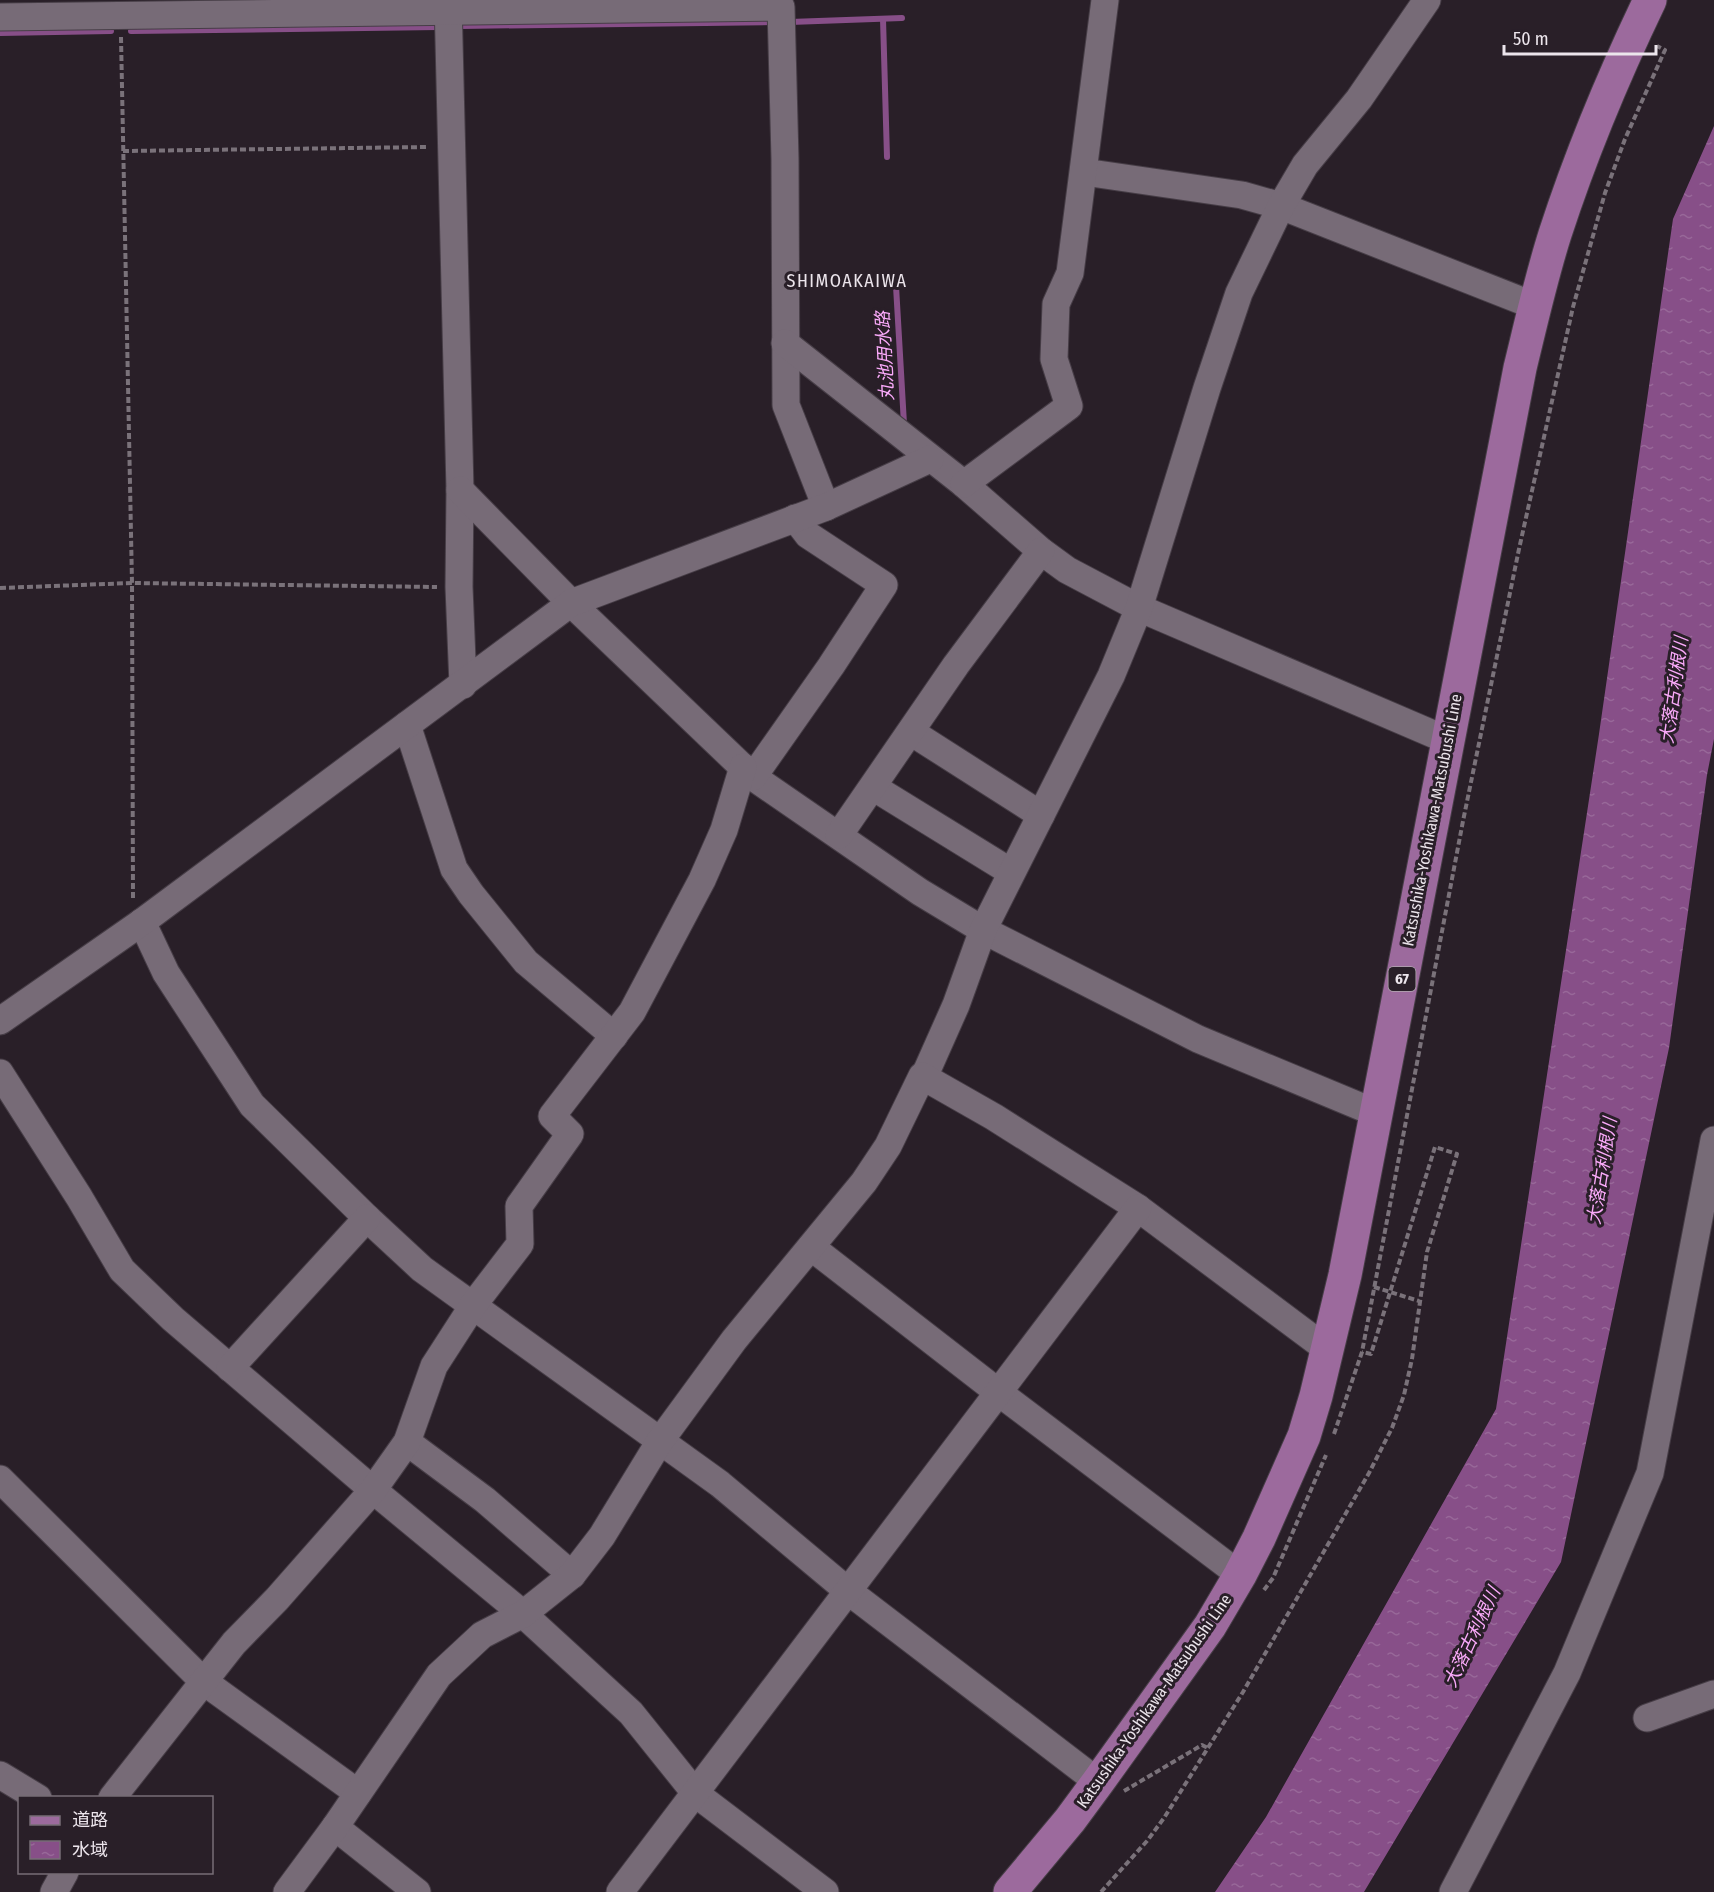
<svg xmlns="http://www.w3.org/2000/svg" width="1714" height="1892" font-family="'Fira Sans Condensed','Noto Sans JP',sans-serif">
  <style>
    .water { fill: url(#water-ripples) }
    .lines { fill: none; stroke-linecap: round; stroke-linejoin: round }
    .stream { stroke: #874f88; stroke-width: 6 }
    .minor-casing { stroke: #463d46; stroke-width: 29 }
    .major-casing { stroke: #463d46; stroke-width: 35 }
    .path { stroke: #7a727a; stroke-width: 4; stroke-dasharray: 6 3; stroke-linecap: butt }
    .minor { stroke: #776b77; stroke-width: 27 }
    .major { stroke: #9c6a9d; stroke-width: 33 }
    .labels { text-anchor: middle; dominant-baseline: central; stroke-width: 6; stroke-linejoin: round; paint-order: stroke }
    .shield { fill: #291f28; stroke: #b2aab1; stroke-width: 1.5 }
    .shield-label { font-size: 15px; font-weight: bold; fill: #ece5ec }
    .street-label { font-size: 16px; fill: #ece5ec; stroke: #291f28 }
    .neighbourhood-label { font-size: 18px; letter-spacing: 1.5px; fill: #ece5ec; stroke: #291f28 }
    .water-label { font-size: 18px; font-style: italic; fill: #faaafa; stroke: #291f28 }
  </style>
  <defs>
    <pattern id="water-ripples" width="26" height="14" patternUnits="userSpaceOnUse" patternTransform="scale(1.5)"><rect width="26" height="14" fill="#874f88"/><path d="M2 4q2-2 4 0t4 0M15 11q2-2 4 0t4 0" fill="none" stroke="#986899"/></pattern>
  </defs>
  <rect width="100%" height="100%" fill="#291f28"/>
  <polygon class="water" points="1714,126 1714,739 1707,775 1669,1048 1561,1562 1364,1892 1215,1892 1266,1817 1496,1409 1599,734 1673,219"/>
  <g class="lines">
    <g class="stream">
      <polyline points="883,19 887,157"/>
      <polyline points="790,22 902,18"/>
      <polyline points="460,26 774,22"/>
      <polyline points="131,31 439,27"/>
      <polyline points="0,33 111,31"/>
      <polyline points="896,286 904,424"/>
    </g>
    <g class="minor-casing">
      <g id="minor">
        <polyline points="448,0 460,490 459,587 463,685"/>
        <polyline points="0,17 781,7 785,159 786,405 826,507"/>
        <polyline points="1084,172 1242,195 1281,206 1535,306"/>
        <polyline points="785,343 964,484 1041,551 1067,570 1139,608 1447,740"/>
        <polyline points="964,484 1069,406 1054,359 1056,304 1070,273 1105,0"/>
        <polyline points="460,490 571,603 753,777 920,892 983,930 1198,1039 1376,1113"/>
        <polyline points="407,725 454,869 471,894 526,962 614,1036"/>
        <polyline points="911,732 1041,815"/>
        <polyline points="753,777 831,666 884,585 808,535 795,518"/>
        <polyline points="873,787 1011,872"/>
        <polyline points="839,835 956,665 1041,551"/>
        <polyline points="142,922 166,973 252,1105 367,1218 422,1269 720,1484 848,1591 1098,1782"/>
        <polyline points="0,1021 142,922 571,603 826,507 930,459"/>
        <polyline points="0,1073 79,1197 122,1270 173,1319 373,1490 523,1614 631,1713 696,1794 825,1892"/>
        <polyline points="924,1077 956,1005 983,930 1111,676 1139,608 1207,388 1239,293 1281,206 1305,165 1359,99 1427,0"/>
        <polyline points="811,1247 998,1392 1240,1575"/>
        <polyline points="230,1368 367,1218"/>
        <polyline points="407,1442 485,1500 572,1575"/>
        <polyline points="0,1479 203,1681 358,1793"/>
        <polyline points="1647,1718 1714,1694"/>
        <polyline points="0,1775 38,1798"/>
        <polyline points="112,1798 234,1643 277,1599 373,1490 407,1442 434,1366 474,1304 520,1244 519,1206 570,1134 552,1116 632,1012 702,880 724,830 743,767"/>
        <polyline points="335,1827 417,1892"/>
        <polyline points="54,1892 65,1872"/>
        <polyline points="287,1892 335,1827 439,1675 482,1635 523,1614 572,1575 602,1536 660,1441 734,1340 864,1182 888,1146 922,1076 994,1117 1138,1208 1328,1350"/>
        <polyline points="620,1892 1138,1208"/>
        <polyline points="1453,1892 1567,1673 1650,1473 1714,1140"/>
      </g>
    </g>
    <g class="major-casing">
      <path id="major" d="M1010,1892L1070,1820L1098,1782L1210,1626L1240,1575L1259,1538L1304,1436L1316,1396L1345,1275L1520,368C1531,323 1541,278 1555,234C1581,154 1614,75 1650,0"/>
    </g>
    <g class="path">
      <polyline points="121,37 132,583 133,899"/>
      <polyline points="123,151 428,147"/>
      <polyline points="0,588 132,583 437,587"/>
      <polyline points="1374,1287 1419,1301"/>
      <polyline points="1334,1434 1362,1352 1463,821 1519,549 1573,307 1605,193 1625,139 1665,50 1657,46"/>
      <polyline points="1264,1590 1273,1578 1326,1455"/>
      <polyline points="1124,1791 1202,1745 1208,1748"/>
      <polyline points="1101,1892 1147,1841 1164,1818 1243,1692 1369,1473 1392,1428 1404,1395 1412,1359 1427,1252 1457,1154 1435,1147 1371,1354 1362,1352"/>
    </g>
    <use href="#minor" class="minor"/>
    <use href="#major" class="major"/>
  </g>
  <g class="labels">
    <rect class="shield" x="1388.5" y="967" width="27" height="24" rx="4.5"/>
    <g class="shield-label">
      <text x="1402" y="979">67</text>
    </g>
    <g class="street-label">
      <text transform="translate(1432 820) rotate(-79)">Katsushika-Yoshikawa-Matsubushi Line</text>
      <text transform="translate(1154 1701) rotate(-55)">Katsushika-Yoshikawa-Matsubushi Line</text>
    </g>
    <g class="neighbourhood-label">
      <text x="847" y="281">SHIMOAKAIWA</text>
    </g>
    <g class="water-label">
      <text transform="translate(885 356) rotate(-93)">丸池用水路</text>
      <text transform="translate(1674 690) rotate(-82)">大落古利根川</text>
      <text transform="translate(1602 1171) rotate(-81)">大落古利根川</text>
      <text transform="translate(1472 1637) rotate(-65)">大落古利根川</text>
    </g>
  </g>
  <rect x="18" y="1796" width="195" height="78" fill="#291f28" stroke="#776e76" stroke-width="1.5"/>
  <rect x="30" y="1816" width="30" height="9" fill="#9c6a9d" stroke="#776e76" stroke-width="1.5"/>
  <text x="72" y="1826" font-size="18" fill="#ece5ec">道路</text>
  <rect x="30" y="1841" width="30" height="18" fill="url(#water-ripples)" stroke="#776e76" stroke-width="1.5"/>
  <text x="72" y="1856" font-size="18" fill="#ece5ec">水域</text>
  <path d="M1504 45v9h152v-9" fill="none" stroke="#ece5ec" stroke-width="3"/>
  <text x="1513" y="45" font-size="18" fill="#ece5ec" stroke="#291f28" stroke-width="4.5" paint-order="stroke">50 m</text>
</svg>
